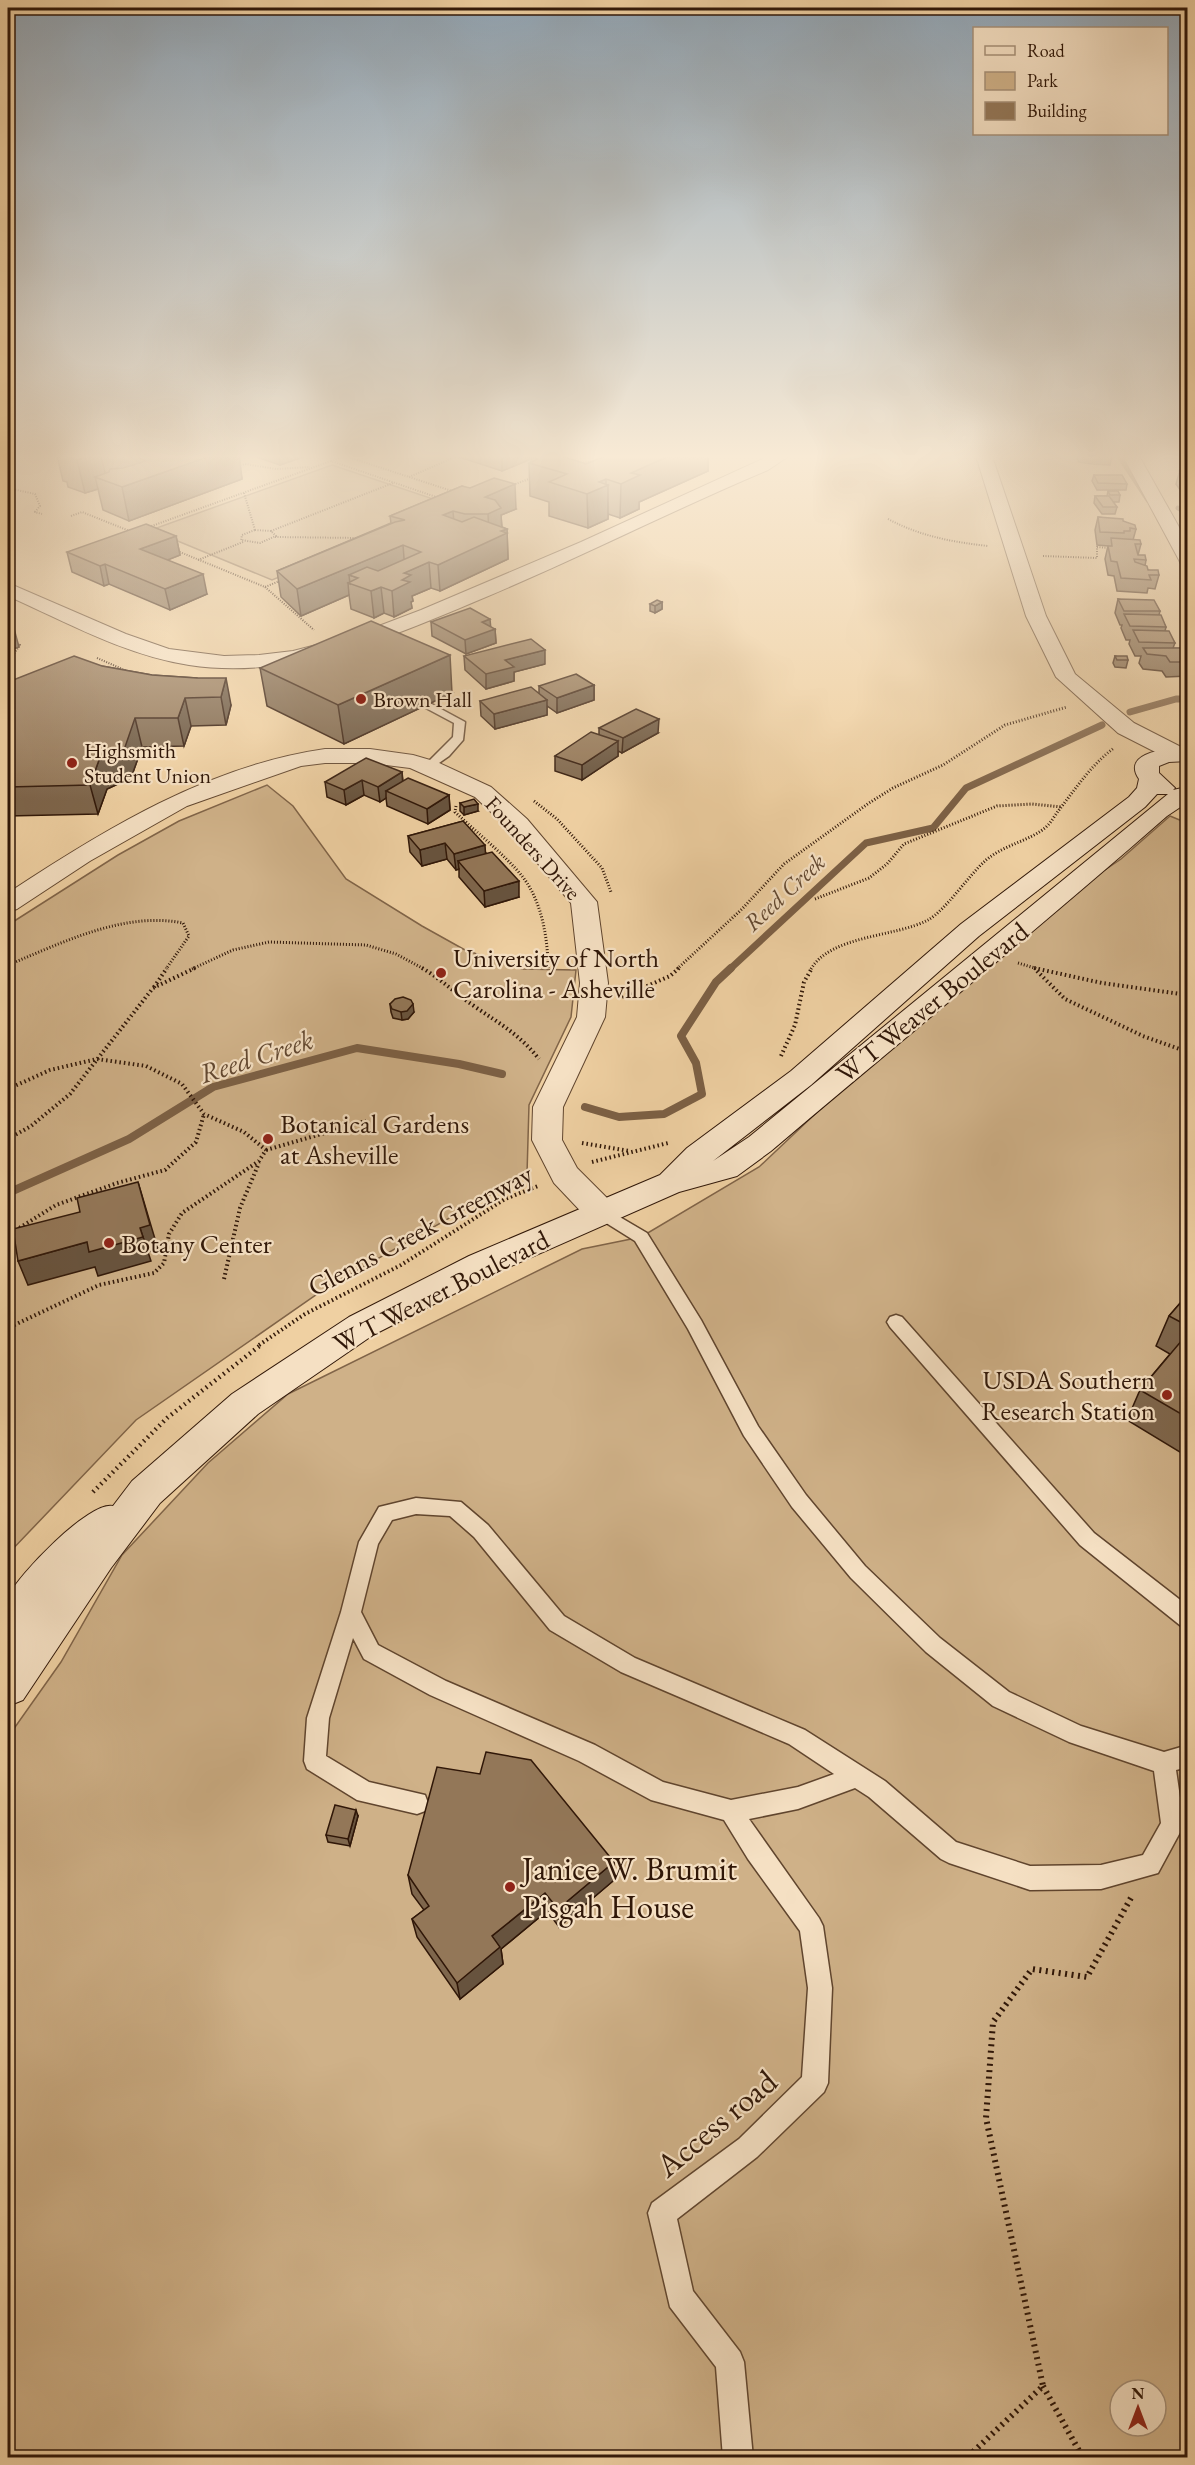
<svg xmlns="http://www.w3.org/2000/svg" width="1195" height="2465" font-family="'EB Garamond',serif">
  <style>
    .green { fill: #cfb188; stroke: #806448; stroke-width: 1.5; fill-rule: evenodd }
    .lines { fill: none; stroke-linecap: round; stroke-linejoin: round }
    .stream-far2 { stroke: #7c6045; stroke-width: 5 }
    .stream-far1 { stroke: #7c6045; stroke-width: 7 }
    .stream { stroke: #7c6045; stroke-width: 8 }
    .lane-casing { stroke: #60452e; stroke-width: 3 }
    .street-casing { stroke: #60452e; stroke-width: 2 }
    .secondary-casing { stroke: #301708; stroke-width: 2 }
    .path-far4 { stroke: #301708; stroke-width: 2; stroke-dasharray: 1 1.5; stroke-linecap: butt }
    .path-far3 { stroke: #301708; stroke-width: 3; stroke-dasharray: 1 2; stroke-linecap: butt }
    .path-far2 { stroke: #301708; stroke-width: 4; stroke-dasharray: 1.5 3; stroke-linecap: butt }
    .path-far1 { stroke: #301708; stroke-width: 4.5; stroke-dasharray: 1.5 4; stroke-linecap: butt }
    .path { stroke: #301708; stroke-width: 6; stroke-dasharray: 2 4.5; stroke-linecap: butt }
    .lane { fill: #f5e0c3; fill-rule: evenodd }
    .street { fill: #f5e0c3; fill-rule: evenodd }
    .secondary { fill: #f5e0c3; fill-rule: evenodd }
    .wall { fill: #7e664c; stroke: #301708; stroke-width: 1.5 }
    .shaded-wall { fill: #67533e; stroke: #301708; stroke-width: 1.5 }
    .building { fill: #937758; stroke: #301708; stroke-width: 1.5 }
    .poi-dot { fill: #8f2418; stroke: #f5e0c3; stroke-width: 2 }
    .labels { text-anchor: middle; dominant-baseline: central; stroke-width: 4.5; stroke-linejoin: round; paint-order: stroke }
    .far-poi-label { font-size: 22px; fill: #301708; stroke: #f5e0c3; text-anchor: start }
    .far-street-label { font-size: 22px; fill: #301708; stroke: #f5e0c3 }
    .far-water-label { font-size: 24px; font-style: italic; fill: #624831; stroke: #f5e0c3 }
    .poi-label { font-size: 27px; fill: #301708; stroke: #f5e0c3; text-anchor: start }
    .street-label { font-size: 27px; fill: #301708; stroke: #f5e0c3 }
    .water-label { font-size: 28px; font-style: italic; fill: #624831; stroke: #f5e0c3 }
    .near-poi-label { font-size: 33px; fill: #301708; stroke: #f5e0c3; text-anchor: start }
    .near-street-label { font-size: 33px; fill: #301708; stroke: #f5e0c3 }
  </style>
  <rect width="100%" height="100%" fill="#efd0a2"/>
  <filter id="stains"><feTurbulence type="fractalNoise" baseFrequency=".00333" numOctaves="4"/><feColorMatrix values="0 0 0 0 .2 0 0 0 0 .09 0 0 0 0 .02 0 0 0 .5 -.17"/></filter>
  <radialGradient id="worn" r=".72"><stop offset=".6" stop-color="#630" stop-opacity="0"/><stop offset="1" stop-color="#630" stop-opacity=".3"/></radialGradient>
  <g class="green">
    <polygon points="332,465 454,506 272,580 151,530"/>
    <polygon points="267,785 293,806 346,879 422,926 465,950 522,969 576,970 571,1017 529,1105 527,1174 326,1288 136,1420 8,1554 8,925 118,855 179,821"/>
    <path d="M1170,816L1187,823V2457L8,2458V1737L61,1662L122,1555L208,1463L288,1394L582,1249L641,1237L759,1167L964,973L1020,928L1121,859ZM1120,2390H1156V2426H1120Z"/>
  </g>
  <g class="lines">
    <g class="stream-far2">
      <polyline points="1119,456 1148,500"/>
      <polyline points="1178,508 1188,513"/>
      <polyline points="1188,528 1186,529 1188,532"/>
    </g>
    <g class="stream-far1">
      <polyline points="1130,712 1176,699 1188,699"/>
      <polyline points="730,969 866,843 933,828 966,788 1102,725"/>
    </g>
    <g class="stream">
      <polyline points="585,1107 619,1117 664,1114 702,1094 696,1063 681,1036 716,982 731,968"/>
      <polyline points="8,1193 129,1139 213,1087 357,1048 459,1064 502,1074"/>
    </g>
    <g class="lane-casing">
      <g id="lane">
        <polygon points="428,702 465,722 463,740 449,756 429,770 423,767 453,737 454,723 424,707 424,703"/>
        <path d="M601,1206L647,1233L701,1320L758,1426L806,1495L865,1566L940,1638L1009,1692L1081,1726L1164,1752L1188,1745V1767L1176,1770L1184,1825L1158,1873L1101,1889L1030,1890L949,1863L941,1859L869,1797L855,1788L798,1809L749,1819L819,1918L823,1926L832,1988L828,2083L824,2092L757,2157L677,2219L693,2291L740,2352L744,2362L753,2458H723L716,2367L670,2307L648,2213L652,2203L739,2139L802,2077L808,1988L800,1931L748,1859L724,1820L651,1800L579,1761L430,1695L364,1659L353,1638L329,1718L326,1756L369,1782L425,1795L428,1803L425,1811L417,1814L357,1800L307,1769L304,1761L307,1718L341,1612L359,1542L379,1507L416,1498L461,1502L488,1525L564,1616L635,1658L805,1730L885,1781L956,1842L1030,1866L1101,1865L1143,1855L1161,1823L1154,1771L1069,1742L993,1706L926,1652L851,1578L792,1507L744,1436L688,1329L635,1241L595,1216L593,1212L595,1208ZM416,1514L450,1516L474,1537L550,1630L621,1672L789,1744L834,1774L798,1787L731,1800L663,1782L595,1745L446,1681L378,1645L361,1612L378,1544L392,1520Z"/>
        <polygon points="896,1315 902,1317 1094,1533 1188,1606 1188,1628 1181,1626 1080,1545 890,1327 887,1322 890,1317"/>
      </g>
    </g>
    <g class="street-casing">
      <g id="street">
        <path d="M769,456H789L768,470C673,510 581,557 486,597C393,636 293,681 189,665C125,655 66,622 8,596V583L126,634L169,649L224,656L259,655L293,651L355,635L421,610L581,542Z"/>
        <polygon points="976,456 992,456 1046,616 1075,674 1134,723 1185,749 1188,753 1185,759 1177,761 1169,759 1118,733 1056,677 1026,616"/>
        <polygon points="1123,456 1139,456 1188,543 1188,565 1181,564 1179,560"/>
        <path d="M325,749H370L413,755L437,762L491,787L527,819L597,902L608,983L605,1017L563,1107L562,1140L577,1168L613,1204L617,1212L613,1220L601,1224L589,1220L554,1183L532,1140L533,1107L577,1017L580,983L571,903L509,829L475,797L410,768L370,763H325L301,766L187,806L90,861L17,909L8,912V893C105,829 208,766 325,749Z"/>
      </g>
    </g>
    <g class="secondary-casing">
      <path id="secondary" d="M1188,747V761L1169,762L1159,766V773L1175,788L1173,790L1182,788L1188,789V802L1167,816C1037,930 903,1039 771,1151L737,1176L679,1192L493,1274L373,1335L258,1414L160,1503L111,1568L23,1700L8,1706V1651L10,1647L8,1648C8,1636 4,1607 8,1597C17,1576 90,1500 113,1506L132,1481L232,1394L349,1317L469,1256L660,1175L687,1148L791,1071L961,924L1129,797L1137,788L1139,779C1120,751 1172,748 1188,747ZM1157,794H1168L749,1137L713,1161L811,1085L979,936L1145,807Z"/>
    </g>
    <g class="path-far4">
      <polyline points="331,461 345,456 455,492"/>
      <polyline points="578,463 597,461"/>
      <polyline points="238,466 245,464 276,469 310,467"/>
      <polyline points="409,477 457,456"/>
      <polyline points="513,485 534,477"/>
      <polyline points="8,488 35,494 40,506 35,512 42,514"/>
      <polyline points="244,493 255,530"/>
      <polyline points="71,516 82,512 132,532"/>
      <path d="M888,519C920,536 952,542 988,546"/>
      <polyline points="149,527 331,461 439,498"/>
      <polygon points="255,530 271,531 276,536 260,543 241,540 242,535"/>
      <polyline points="271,531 393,483"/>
      <polyline points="275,537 359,538"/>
      <polyline points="175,550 265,587 282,580"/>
      <polyline points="1043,556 1097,558 1097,547 1110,548"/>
      <polyline points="198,560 243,542"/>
      <polyline points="265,587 314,630"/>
      <polyline points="8,639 20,645 9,661"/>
      <polyline points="97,658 129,672"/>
    </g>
    <g class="path-far3">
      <polyline points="534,801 557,819 602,868 611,892"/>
      <path d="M456,806L455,812C476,832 504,854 522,876C542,901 548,939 548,969"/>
      <polyline points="815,899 869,878 887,864 904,844 997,806 1032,804 1062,807"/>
      <polyline points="1018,963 1038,969"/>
      <path d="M8,965C62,943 124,911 183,923L189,936L166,969"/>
      <polyline points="192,969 233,950 269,942 366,945 396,954 424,969"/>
      <polyline points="677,969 742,909 784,864 869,803 893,788 943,765 1005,725 1067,707"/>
      <path d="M811,969C831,935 896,937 928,920C945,911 969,875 985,861C1003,845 1029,841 1045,828C1051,823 1055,815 1059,810C1076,788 1092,764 1114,748"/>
    </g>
    <g class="path-far2">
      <path d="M422,968C441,979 456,994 474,1006C500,1024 519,1034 539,1059"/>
      <polyline points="1034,968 1102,983 1188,995"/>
      <polyline points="1037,971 1065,999 1143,1036 1188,1052"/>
      <polyline points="154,987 167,968"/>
      <polyline points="622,997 670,976 679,968"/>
      <polyline points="781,1056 795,1025 804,982 812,968"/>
      <polyline points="8,1089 50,1070 97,1059 146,1066 182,1084 204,1114 244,1132 266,1150 259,1161 182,1213 169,1234 164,1263 154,1273 99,1285 8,1328"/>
      <polyline points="8,1139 31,1126 70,1094 153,988 195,968"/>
      <polyline points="582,1143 630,1151"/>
      <polyline points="266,1150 366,1121"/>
      <polyline points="592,1162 668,1143"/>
      <polyline points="8,1235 56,1205 117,1183 165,1170 196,1142 204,1114"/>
      <polyline points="224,1279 240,1208 259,1163"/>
      <polyline points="259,1345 305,1314 401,1265 505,1199 538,1186"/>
    </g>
    <polyline class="path-far1" points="93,1492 167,1418 262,1344"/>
    <g class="path">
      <polyline points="1043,2386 1083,2458"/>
      <polyline points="971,2458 973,2452 1043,2386 986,2118 993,2022 1032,1969 1087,1977 1132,1896"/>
    </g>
    <use href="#lane" class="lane"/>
    <use href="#street" class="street"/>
    <use href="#secondary" class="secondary"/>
  </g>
  <g class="wall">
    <polygon points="57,456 239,456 242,479 129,521 103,510 98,489 85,493 68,487 67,482 63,481"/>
    <polygon points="253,456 306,456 280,465"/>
    <polygon points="456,456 561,456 586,464 606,456 708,456 708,471 639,502 639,509 620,518 608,514 608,519 588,528 549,516 549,502 530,496 529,463 531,462 531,459 502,471"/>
    <polygon points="1076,456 1112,456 1110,465 1092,464 1079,462"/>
    <polygon points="1183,459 1188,459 1188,501 1176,484"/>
    <polygon points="1094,475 1127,484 1126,490 1097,490 1092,481"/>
    <polygon points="462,486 516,509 501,515 502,527 507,529 508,559 440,591 431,588 412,596 413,601 411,602 412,608 394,617 384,613 374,618 351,609 349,595 301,616 281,597 277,571 391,523 390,516"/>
    <polygon points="1108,491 1120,495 1119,502 1113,502 1117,507 1115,514 1102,514 1094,503 1095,496 1107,496"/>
    <polygon points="1098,517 1123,521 1136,529 1133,540 1141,544 1138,555 1146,560 1145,566 1148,570 1159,575 1155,589 1148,588 1147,593 1117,591 1114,576 1108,575 1105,559 1108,546 1097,545 1095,530"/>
    <polygon points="176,536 180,555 167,560 207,594 170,610 109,584 104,586 72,572 67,552"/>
    <polygon points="1118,599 1160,611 1159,615 1166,627 1165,631 1175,643 1173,648 1188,649 1188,676 1166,677 1162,671 1143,669 1139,663 1141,656 1135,656 1129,644 1130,640 1126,640 1121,628 1122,625 1120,625 1115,613"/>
    <polygon points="662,602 662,609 655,613 650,611 650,604"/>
    <polygon points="431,622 495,629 496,643 466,654 432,636"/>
    <polygon points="464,656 545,664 514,672 514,681 486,689 465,670"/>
    <polygon points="1115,656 1128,660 1126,668 1115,667 1113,663"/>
    <polygon points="102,666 152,675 197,678 231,705 226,725 191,726 184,746 142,747 131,778 107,789 98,814 8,816 8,682"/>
    <polygon points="260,668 452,693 344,744 267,706"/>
    <polygon points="594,685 594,700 557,713 547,706 547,715 495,729 481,716 480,701 539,694 539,686"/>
    <polygon points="599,728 658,733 622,753 618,751 618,756 582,780 555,771 555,756 599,735"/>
    <polygon points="402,772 403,781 449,795 450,810 428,824 387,806 386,798 380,802 364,795 346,805 327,797 325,782"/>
    <polygon points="460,803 478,811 464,815 460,811"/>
    <polygon points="463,821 486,853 519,897 485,907 459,877 459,869 456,870 447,859 422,866 410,852 408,836"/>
    <polygon points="390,1004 414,1012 408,1019 402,1020 393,1018 391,1012"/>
    <polygon points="1188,1294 1188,1457 1127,1420 1140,1390 1170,1354 1156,1346 1169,1316"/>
    <polygon points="358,1816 350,1846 328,1842 326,1835"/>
    <polygon points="614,1862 613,1881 559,1927 547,1911 501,1949 503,1964 460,1999 417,1937 412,1919 424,1910 412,1894 408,1875"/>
  </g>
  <g class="shaded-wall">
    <polygon points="89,456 101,456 107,481 95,477 98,489 85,493 77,460"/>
    <polygon points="210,456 239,456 242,479 129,521 122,487"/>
    <polygon points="279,456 306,456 280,465"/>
    <polygon points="502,456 539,456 531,457 531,459 502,471"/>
    <polygon points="669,456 708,456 708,471 639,502 639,509 620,518 621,484 631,473"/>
    <polygon points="606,479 606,486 608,485 608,519 588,528 587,494 599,482"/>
    <polygon points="515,484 516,509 501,515 502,531 507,529 508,559 440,591 438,565 489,539 488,514 485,497"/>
    <polygon points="453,511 455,536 443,515"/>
    <polygon points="176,536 180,555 145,569 140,549"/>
    <polygon points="403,545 405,571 358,578 349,575 350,584 348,583 349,595 301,616 297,589"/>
    <polygon points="429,562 431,588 412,596 413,601 411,602 412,608 394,617 392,591 404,573"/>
    <polygon points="105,564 109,584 104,586 100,566"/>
    <polygon points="203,574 207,594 170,610 165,589"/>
    <polygon points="381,587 384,613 374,618 371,591"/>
    <polygon points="662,602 662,609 655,613 655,606"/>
    <polygon points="8,610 9,610 19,647 8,651"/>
    <polygon points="490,619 491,630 495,629 496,643 466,654 465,640 482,622"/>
    <polygon points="545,650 545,664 514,672 514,681 486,689 486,674 505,660"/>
    <polygon points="450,655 452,693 344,744 338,705"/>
    <polygon points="226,678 231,705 226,725 221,697"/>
    <polygon points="594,685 594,700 557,713 557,698"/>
    <polygon points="185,698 191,726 184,746 178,718"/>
    <polygon points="547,700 547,715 495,729 494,714"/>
    <polygon points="135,718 142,747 131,778 107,789 98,814 90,785 99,760"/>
    <polygon points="659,719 658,733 622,753 623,738"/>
    <polygon points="618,741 618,756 582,780 582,765"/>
    <polygon points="402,772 403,788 386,791 386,798 380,802 378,787"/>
    <polygon points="362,780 364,795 346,805 344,790"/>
    <polygon points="449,795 450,810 428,824 427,809"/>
    <polygon points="478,804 478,811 464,815 464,807"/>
    <polygon points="445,843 447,859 422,866 420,850"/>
    <polygon points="485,845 486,861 458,861 459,869 456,870 454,854"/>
    <polygon points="519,881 519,897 485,907 484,891"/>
    <polygon points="413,1004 414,1012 408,1019 402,1020 401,1012"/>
    <polygon points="138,1182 158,1249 148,1252 140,1228"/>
    <polygon points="143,1237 151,1261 98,1276 95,1267 28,1285 18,1261 87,1242"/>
    <polygon points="356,1810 358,1816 350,1846 348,1839"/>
    <polygon points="614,1862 613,1881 559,1927 558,1909"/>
    <polygon points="545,1893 547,1911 501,1949 503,1964 460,1999 457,1983 492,1936"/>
  </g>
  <g class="building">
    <polygon points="66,456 89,456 77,460"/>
    <polygon points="140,456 210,456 122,487 95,477 109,472 110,469 123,468 146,461 140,459"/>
    <polygon points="534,456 561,456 586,464 606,456 669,456 631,473 640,475 621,484 606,479 599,482 608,485 587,494 549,482 567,474 529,463 538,459 531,457"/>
    <polygon points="1183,459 1188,459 1188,465 1186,465"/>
    <polygon points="1179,471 1188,471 1188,483"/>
    <polygon points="1094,475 1122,475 1127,484 1098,483"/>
    <polygon points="494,478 515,484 485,497 495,500 501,508 488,514 465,514 453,511 443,515 462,522 474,517 507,529 501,531 507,533 438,565 429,562 404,573 411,575 402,580 410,582 392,591 381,587 371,591 348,583 358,578 349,575 367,567 378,571 421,552 403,545 297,589 277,571 395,522 405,520 390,516 462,486 470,488"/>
    <polygon points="1108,491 1118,491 1120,495 1110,495"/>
    <polygon points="1095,496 1109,496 1117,507 1103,507"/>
    <polygon points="1098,517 1123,519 1123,521 1135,525 1136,529 1130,528 1130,531 1124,531 1124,533 1100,532"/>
    <polygon points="146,524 176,536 140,549 203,574 165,589 105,564 100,566 67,552"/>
    <polygon points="1111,538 1140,540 1141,544 1135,544 1138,555 1145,555 1146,560 1134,559 1135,562 1147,566 1148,570 1158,570 1159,575 1149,575 1151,580 1121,578 1117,562 1111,561 1108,546 1112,546"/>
    <polygon points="1118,599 1154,600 1160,611 1124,611"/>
    <polygon points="657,600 662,602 655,606 650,604"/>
    <polygon points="470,608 490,619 482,622 495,629 465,640 431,622"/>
    <polygon points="1124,614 1161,615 1166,627 1130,626"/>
    <polygon points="371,621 450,655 338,705 260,668"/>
    <polygon points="1133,630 1169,631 1175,643 1139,642"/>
    <polygon points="531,639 545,650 505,660 514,667 486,674 464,656"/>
    <polygon points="1143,648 1187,648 1188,662 1170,662 1166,656 1147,654"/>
    <polygon points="74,656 102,666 152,675 197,678 226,678 221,697 185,698 178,718 135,718 124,750 99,760 90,785 8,787 8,682"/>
    <polygon points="1115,656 1127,656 1128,660 1117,660"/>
    <polygon points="576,674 594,685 557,698 539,686"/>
    <polygon points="531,687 547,700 494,714 480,701"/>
    <polygon points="636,709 659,719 623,738 599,728"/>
    <polygon points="591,732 618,741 582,765 555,756"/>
    <polygon points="366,758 402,772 378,787 362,780 344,790 325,782"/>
    <polygon points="408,778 449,795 427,809 386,791"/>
    <polygon points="474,799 478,804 464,807 460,803"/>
    <polygon points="463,821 485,845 454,854 445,843 420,850 408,836"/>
    <polygon points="492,852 519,881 484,891 458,861"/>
    <polygon points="403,997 411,1000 413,1004 407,1011 401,1012 392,1009 390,1004 395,999"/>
    <polygon points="138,1182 150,1225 140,1228 143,1237 89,1252 87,1242 18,1261 13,1229 80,1212 77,1198"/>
    <polygon points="1188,1294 1188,1326 1169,1316"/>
    <polygon points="1188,1333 1188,1418 1140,1390"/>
    <polygon points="486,1752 531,1760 614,1862 558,1909 545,1893 492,1936 500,1947 457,1983 412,1919 429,1906 408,1875 437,1767 480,1774"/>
    <polygon points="335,1805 356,1810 348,1839 326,1835"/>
  </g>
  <linearGradient id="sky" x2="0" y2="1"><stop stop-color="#91a6b7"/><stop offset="0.57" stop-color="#f8ead5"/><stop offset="1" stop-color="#f8ead5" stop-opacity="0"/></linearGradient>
  <rect width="1195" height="801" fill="url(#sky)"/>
  <g class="poi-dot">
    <circle cx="361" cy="699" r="6"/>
    <circle cx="72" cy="763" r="6"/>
    <circle cx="441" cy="973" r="6"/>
    <circle cx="268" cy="1139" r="6"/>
    <circle cx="109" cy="1243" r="6"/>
    <circle cx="1167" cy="1395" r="6"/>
    <circle cx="510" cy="1887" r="6"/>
  </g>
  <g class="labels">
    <g class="far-poi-label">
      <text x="373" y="699">Brown Hall</text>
      <text x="84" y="750">Highsmith<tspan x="84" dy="25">Student Union</tspan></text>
    </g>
    <g class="far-street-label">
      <text transform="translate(533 848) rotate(48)">Founders Drive</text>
    </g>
    <g class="far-water-label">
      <text transform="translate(784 892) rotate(-43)">Reed Creek</text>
    </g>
    <g class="poi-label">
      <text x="453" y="957">University of North<tspan x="453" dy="31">Carolina - Asheville</tspan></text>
      <text x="280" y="1123">Botanical Gardens<tspan x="280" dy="31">at Asheville</tspan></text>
      <text x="121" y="1243">Botany Center</text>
      <text x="1155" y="1379" text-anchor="end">USDA Southern<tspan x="1155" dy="31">Research Station</tspan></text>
    </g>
    <g class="street-label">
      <text transform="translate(932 1002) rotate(-39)">W T Weaver Boulevard</text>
      <text transform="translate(420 1230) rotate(-28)">Glenns Creek Greenway</text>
      <text transform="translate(441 1291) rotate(-27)">W T Weaver Boulevard</text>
    </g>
    <g class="water-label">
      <text transform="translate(256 1056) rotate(-18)">Reed Creek</text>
    </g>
    <g class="near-poi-label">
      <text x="522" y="1868">Janice W. Brumit<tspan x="522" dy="38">Pisgah House</tspan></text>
    </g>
    <g class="near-street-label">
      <text transform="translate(716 2123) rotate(-40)">Access road</text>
    </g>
  </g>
  <rect width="1195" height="2465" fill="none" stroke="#efd0a2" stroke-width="30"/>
  <rect x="9" y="9" width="1177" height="2447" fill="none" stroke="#301708" stroke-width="3"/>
  <rect x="15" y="15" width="1165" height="2435" fill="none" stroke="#301708" stroke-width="1.5"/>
  <rect x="973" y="27" width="195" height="108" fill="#f5e0c3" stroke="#a69078" stroke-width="1.5"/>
  <rect x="985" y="46" width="30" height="9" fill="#f5e0c3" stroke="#a69078" stroke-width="1.5"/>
  <text x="1027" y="57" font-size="18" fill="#301708">Road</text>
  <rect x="985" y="72" width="30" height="18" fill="#cfb188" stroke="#a69078" stroke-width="1.5"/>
  <text x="1027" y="87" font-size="18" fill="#301708">Park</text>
  <rect x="985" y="102" width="30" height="18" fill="#937758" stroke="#a69078" stroke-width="1.5"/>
  <text x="1027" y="117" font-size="18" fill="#301708">Building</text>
  <g transform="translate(1138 2408)"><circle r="28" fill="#f5e0c3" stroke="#a69078" stroke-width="1.5"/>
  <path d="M0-4.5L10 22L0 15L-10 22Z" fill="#8f2418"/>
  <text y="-9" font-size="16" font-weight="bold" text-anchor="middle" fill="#301708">N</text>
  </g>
  <rect width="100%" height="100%" filter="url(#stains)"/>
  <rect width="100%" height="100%" fill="url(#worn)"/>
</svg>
